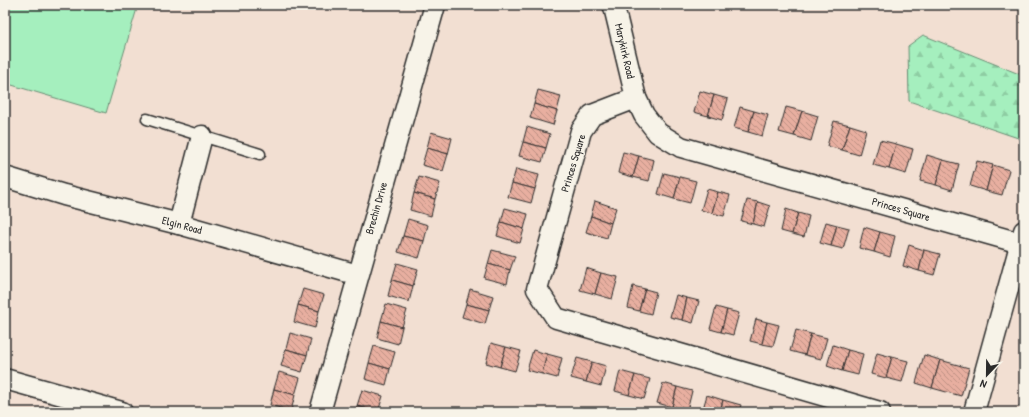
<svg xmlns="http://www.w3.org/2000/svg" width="1029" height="417" font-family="'Patrick Hand',sans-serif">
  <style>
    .green { fill: #a5efbe; stroke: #688d74 }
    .forest { fill: url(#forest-firs); stroke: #688d74 }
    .building { fill: url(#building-back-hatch); stroke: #2b2b2b }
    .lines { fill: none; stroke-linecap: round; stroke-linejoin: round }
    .service-casing { stroke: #2b2b2b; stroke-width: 13 }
    .minor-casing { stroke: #2b2b2b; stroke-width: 23 }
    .service { stroke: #f7f3e8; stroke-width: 10 }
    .minor { stroke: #f7f3e8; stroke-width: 20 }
    .labels { text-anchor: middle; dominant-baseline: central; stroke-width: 3; stroke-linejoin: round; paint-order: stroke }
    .street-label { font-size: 11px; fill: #2b2b2b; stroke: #f7f3e8 }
  </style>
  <defs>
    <pattern id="forest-firs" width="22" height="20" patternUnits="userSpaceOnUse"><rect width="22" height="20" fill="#a5efbe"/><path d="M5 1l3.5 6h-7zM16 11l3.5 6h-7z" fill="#8ecda3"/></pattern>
    <pattern id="building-back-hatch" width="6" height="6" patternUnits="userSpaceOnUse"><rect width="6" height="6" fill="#e8afa0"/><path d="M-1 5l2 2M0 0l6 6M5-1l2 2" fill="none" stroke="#bc8f83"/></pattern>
  </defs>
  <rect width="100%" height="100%" fill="#f2dfd2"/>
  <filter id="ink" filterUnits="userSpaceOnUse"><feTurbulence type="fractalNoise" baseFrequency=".025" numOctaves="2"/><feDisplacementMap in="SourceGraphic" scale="8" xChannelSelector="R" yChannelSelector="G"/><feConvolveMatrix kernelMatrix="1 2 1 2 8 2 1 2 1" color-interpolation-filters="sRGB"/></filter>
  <g filter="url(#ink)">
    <polygon class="green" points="5,5 138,5 106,113 5,83"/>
    <polygon class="forest" points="923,35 1024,76 1024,140 909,101 908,46"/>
    <g class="building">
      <polygon points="538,90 561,96 557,111 534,104"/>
      <polygon points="700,91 714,95 708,116 694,112"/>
      <polygon points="714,95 728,99 722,120 708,116"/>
      <polygon points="534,104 557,111 553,125 530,118"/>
      <polygon points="740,107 754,111 748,132 734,128"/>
      <polygon points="786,107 802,111 794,136 779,132"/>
      <polygon points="754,111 768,115 762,136 748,132"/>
      <polygon points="802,111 818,116 811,141 794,136"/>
      <polygon points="834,121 850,125 842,150 827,146"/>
      <polygon points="850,125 866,130 859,155 842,150"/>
      <polygon points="527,127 550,134 546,148 523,142"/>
      <polygon points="431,132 452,138 448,154 427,148"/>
      <polygon points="880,140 896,144 889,169 873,165"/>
      <polygon points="523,142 546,148 542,162 519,156"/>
      <polygon points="896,144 913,149 906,174 889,169"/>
      <polygon points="427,148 448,154 443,171 422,165"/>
      <polygon points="623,152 639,156 633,177 618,173"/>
      <polygon points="927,155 943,160 936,185 920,181"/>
      <polygon points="639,156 654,160 649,181 633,177"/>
      <polygon points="943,160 959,164 952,190 936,185"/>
      <polygon points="977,161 993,165 986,191 970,186"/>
      <polygon points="993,165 1009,170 1002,195 986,191"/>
      <polygon points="516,169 539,175 535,189 512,183"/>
      <polygon points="664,173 680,177 674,199 658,194"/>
      <polygon points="419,177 440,183 435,199 414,193"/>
      <polygon points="680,177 696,181 690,203 674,199"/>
      <polygon points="512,183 535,189 531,203 508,197"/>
      <polygon points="707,189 718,192 712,213 701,210"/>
      <polygon points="718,192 730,195 724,216 712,213"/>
      <polygon points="414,193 435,199 431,216 410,210"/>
      <polygon points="747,200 758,202 753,224 741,221"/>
      <polygon points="595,201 616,208 611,223 591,216"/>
      <polygon points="758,202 770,206 764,227 753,224"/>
      <polygon points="505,208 528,214 524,229 501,222"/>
      <polygon points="786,209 798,213 792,234 781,231"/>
      <polygon points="798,213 809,216 804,237 792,234"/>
      <polygon points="591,216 611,223 607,238 586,232"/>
      <polygon points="408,219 428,225 424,241 403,236"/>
      <polygon points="501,222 524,229 520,243 497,236"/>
      <polygon points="826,222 837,225 831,246 820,243"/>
      <polygon points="837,225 849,228 843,249 831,246"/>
      <polygon points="864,227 880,232 874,252 859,248"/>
      <polygon points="880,232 895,236 890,257 874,252"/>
      <polygon points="403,236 424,241 419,258 398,252"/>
      <polygon points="909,245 924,250 919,271 903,266"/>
      <polygon points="492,250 515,256 510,270 488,264"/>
      <polygon points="924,250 940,254 934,275 919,271"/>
      <polygon points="397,263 418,269 413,286 392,280"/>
      <polygon points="488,264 510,270 507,284 484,278"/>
      <polygon points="586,268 601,273 595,294 580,290"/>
      <polygon points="601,273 618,277 612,299 595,294"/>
      <polygon points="392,280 413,286 409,302 388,296"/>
      <polygon points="633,286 645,289 639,311 628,308"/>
      <polygon points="303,289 324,295 319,311 298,305"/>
      <polygon points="470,289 493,296 489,310 466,304"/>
      <polygon points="645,289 656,292 651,314 639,311"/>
      <polygon points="676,295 687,298 682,320 670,317"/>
      <polygon points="687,298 699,301 693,323 682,320"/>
      <polygon points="386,304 407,310 402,327 381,321"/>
      <polygon points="466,304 489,310 485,324 462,317"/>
      <polygon points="298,305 319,311 315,328 294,322"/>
      <polygon points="716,307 727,310 721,332 710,329"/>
      <polygon points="727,310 739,313 733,335 721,332"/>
      <polygon points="756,319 767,322 762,344 750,341"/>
      <polygon points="381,321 402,327 398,344 377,338"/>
      <polygon points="767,322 779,325 773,346 762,344"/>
      <polygon points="796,330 811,334 805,355 790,351"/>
      <polygon points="290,333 311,339 307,355 286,349"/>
      <polygon points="811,334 827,338 821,359 805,355"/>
      <polygon points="491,343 506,347 500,367 486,363"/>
      <polygon points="833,345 848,350 842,371 827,366"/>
      <polygon points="374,346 395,352 390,369 369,363"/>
      <polygon points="506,347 521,351 515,371 500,367"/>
      <polygon points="286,349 307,355 302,372 281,366"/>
      <polygon points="533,350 547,354 542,374 527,370"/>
      <polygon points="848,350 863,354 858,375 842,371"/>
      <polygon points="877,353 892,357 886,378 871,374"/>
      <polygon points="547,354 562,358 557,378 542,374"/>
      <polygon points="924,355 940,360 932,388 916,383"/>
      <polygon points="892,357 908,361 902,382 886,378"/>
      <polygon points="577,358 592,362 586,382 571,378"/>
      <polygon points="940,360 969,368 961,396 932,388"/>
      <polygon points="592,362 606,366 601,386 586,382"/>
      <polygon points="369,363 390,369 386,385 365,379"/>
      <polygon points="620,371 635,375 629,395 615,391"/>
      <polygon points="279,372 300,378 295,395 274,389"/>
      <polygon points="635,375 650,379 644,399 629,395"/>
      <polygon points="663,383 677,387 672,407 657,403"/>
      <polygon points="677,387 692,391 687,411 672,407"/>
      <polygon points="274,389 295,395 291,411 270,405"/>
      <polygon points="362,390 383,396 378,412 357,406"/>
      <polygon points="707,395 723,400 720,412 702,412"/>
      <polygon points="723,400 741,405 739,412 720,412"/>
      <polygon points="357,406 378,412 356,412"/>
    </g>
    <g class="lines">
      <g class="service-casing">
        <polyline id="service" points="147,119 260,154"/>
      </g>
      <g class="minor-casing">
        <g id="minor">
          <polyline points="613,5 614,7 636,98 644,115 658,133 681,147 1020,243"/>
          <polyline points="636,98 592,115 581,131 537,289 556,318 880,412"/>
          <polyline points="5,177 64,195 179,224 358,275"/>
          <polyline points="179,224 202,136"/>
          <polyline points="5,379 122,412"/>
          <polyline points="320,412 435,5"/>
          <polyline points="974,412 1024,231"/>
        </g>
      </g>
      <use href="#service" class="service"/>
      <use href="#minor" class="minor"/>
    </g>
  </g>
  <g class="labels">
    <g class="street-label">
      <text transform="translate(625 51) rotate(77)">Marykirk Road</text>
      <text transform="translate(573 163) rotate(-73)">Princes Square</text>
      <text transform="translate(376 208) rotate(-74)">Brechin Drive</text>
      <text transform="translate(901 209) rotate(16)">Princes Square</text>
      <text transform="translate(182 225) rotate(15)">Elgin Road</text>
    </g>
  </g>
  <rect width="1029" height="417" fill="none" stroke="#f7f3e8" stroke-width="20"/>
  <rect x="10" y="10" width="1009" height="397" fill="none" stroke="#2b2b2b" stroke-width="1.5" filter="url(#ink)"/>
  <g transform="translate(987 375) rotate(202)" stroke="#f7f3e8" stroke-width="3" paint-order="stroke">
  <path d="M0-3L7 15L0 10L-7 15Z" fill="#2b2b2b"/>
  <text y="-6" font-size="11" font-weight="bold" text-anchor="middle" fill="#2b2b2b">N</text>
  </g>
</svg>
